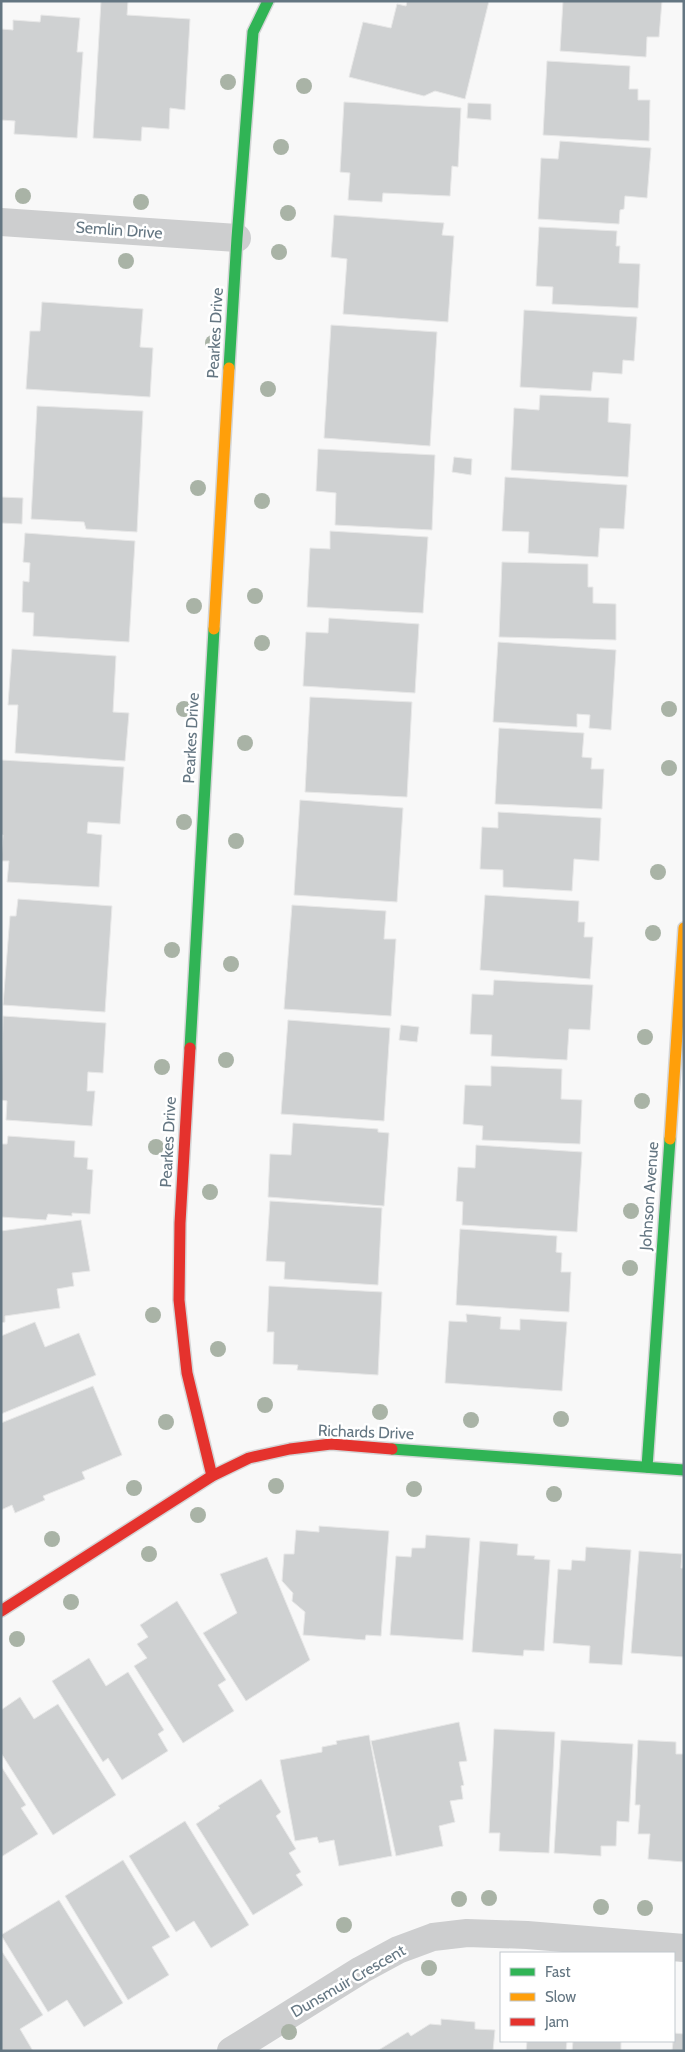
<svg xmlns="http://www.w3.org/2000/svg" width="685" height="2052" font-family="Cabin,sans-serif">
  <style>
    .building { fill: #cfd1d2; stroke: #e8e8e8 }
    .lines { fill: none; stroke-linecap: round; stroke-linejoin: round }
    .fast-casing { stroke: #d4d5d6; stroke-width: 14 }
    .slow-casing { stroke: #d4d5d6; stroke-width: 14 }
    .jam-casing { stroke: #d4d5d6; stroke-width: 14 }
    .street { stroke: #cdcecf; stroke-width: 28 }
    .fast { stroke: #30b455; stroke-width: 11 }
    .slow { stroke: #ff9f0a; stroke-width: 11 }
    .jam { stroke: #e5322d; stroke-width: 11 }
    .tree { fill: #a9b3a6 }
    .labels { text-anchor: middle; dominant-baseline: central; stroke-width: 5; stroke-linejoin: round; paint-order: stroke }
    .street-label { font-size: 16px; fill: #647682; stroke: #fff }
  </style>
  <rect width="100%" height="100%" fill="#f8f8f8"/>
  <g class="building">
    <polygon points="101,1 128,1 127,15 190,19 185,110 170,108 169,129 142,127 141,141 93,138"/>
    <polygon points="407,1 489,1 465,99 435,91 424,96 349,77 363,22 391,28 397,4 406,6"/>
    <polygon points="563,1 662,1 659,37 647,37 646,57 560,51"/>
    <polygon points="41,15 80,18 77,52 83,52 77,138 14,134 15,121 1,120 1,29 13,30 13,20 40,22"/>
    <polygon points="547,61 630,66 629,89 638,89 638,100 650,100 649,141 543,135"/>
    <polygon points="344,102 461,108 458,167 452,166 450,196 383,193 382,202 348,200 350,173 340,172"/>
    <polygon points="468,103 491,104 491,120 467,118"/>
    <polygon points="560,141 651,148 647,198 625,196 624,209 620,210 619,224 538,219 541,158 558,159"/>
    <polygon points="334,215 444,223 442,235 454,236 448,322 343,314 347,259 331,257"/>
    <polygon points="539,227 617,231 616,246 620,246 619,263 640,264 638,308 552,304 553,287 536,286"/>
    <polygon points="42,302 143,309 140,347 153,348 150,397 26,389 30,331 40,331"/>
    <polygon points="524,310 637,317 634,361 623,360 622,374 593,372 591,391 520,387"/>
    <polygon points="331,325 437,332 430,446 324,438"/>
    <polygon points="540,395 609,398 608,422 631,424 628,477 511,470 514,408 539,410"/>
    <polygon points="37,406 143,411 137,532 86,529 84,522 31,519"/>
    <polygon points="318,449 435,455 432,530 335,525 336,493 316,491"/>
    <polygon points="454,457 472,459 471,475 452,472"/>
    <polygon points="505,477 627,485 624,529 600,528 598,557 528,553 529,532 502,531"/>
    <polygon points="1,497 23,498 22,524 1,523"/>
    <polygon points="330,531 428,537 423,613 307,607 310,548 330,549"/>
    <polygon points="25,533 135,541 129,642 33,636 34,613 22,612 23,581 29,582 30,563 23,562"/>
    <polygon points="502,562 588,564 588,587 593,587 593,603 616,604 616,640 499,637"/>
    <polygon points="329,618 419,624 415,693 303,686 306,632 328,633"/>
    <polygon points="498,642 616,650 611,730 589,728 590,715 577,714 577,727 493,722"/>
    <polygon points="12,649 116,656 113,712 129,713 125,761 15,753 18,705 8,705"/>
    <polygon points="310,697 412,702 407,797 305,792"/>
    <polygon points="499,728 584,733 582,757 592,758 591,769 604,769 602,809 495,804"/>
    <polygon points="1,760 124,767 120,824 88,822 87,833 102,835 99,887 7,882 9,861 1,861 3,835 1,835"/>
    <polygon points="300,800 403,808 397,902 294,895"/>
    <polygon points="498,812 601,818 599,861 574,859 572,891 503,887 503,870 480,869 482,827 498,828"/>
    <polygon points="485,895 579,901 578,922 585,922 584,937 593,937 590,979 480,970"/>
    <polygon points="18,899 112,906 105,1012 3,1005 10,916 16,916"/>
    <polygon points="292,905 386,911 384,939 396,939 391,1016 284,1009"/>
    <polygon points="494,980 593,985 590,1030 569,1029 567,1060 491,1056 492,1035 470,1034 472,994 493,995"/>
    <polygon points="3,1016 106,1023 103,1073 88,1072 87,1091 95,1091 92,1126 6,1120 7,1101 1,1100"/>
    <polygon points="288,1020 390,1028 384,1121 281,1114"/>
    <polygon points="401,1025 419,1027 417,1042 399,1040"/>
    <polygon points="491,1066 562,1069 561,1099 582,1100 580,1144 482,1140 483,1126 463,1124 465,1085 491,1086"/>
    <polygon points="293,1123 378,1129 378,1132 389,1133 384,1206 268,1197 270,1154 291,1155"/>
    <polygon points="8,1136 75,1141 74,1157 88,1158 87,1169 93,1170 90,1214 72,1213 72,1216 48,1214 46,1220 1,1217 1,1144 7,1144"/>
    <polygon points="476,1145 582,1152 577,1232 462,1225 463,1202 456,1201 458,1167 475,1168"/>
    <polygon points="270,1201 382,1208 378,1285 284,1279 285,1262 266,1261"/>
    <polygon points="81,1220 90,1271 72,1273 74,1286 57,1289 60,1308 5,1316 5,1322 1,1323 1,1231"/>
    <polygon points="460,1229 557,1236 556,1252 562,1253 561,1272 571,1272 569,1312 456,1305"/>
    <polygon points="269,1286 382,1292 378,1375 297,1370 298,1365 273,1364 274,1332 267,1332"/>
    <polygon points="466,1314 501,1317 500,1329 520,1330 520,1319 567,1322 562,1391 445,1383 449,1321 467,1322"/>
    <polygon points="35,1322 45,1347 79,1333 96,1375 1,1414 1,1336"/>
    <polygon points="93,1386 122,1455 82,1472 85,1479 43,1496 45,1500 15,1513 12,1505 1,1510 1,1423"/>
    <polygon points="319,1526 389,1531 381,1636 366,1635 365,1640 303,1635 305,1612 292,1601 293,1593 282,1581 284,1554 294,1554 296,1530 319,1532"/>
    <polygon points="426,1535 470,1538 463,1640 390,1635 396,1556 411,1557 412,1548 425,1548"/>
    <polygon points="480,1541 518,1544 517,1555 535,1556 534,1559 550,1560 544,1651 524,1650 523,1656 472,1652"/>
    <polygon points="586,1547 631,1550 622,1665 589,1663 590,1646 553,1643 558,1569 571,1570 572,1560 585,1561"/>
    <polygon points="639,1551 682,1554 681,1568 684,1568 684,1657 631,1653"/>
    <polygon points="267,1557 310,1660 246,1701 203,1633 237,1613 220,1574"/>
    <polygon points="177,1601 226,1680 218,1685 234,1711 183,1743 134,1666 147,1658 137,1644 148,1637 140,1625"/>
    <polygon points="89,1658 106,1686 128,1672 164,1730 158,1734 168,1751 122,1780 108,1758 103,1762 52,1681"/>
    <polygon points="20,1697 34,1719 58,1704 116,1795 53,1835 1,1753 1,1710"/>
    <polygon points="459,1722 467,1761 459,1762 464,1785 461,1786 463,1799 450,1801 455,1822 439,1826 443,1846 396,1856 371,1741"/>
    <polygon points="494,1729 555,1732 549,1853 499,1851 500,1833 489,1833"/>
    <polygon points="369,1735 392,1856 339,1866 334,1840 319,1843 317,1837 295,1841 280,1760 322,1752 322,1747 337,1744 336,1741"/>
    <polygon points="561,1740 633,1744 629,1822 617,1821 616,1846 601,1846 601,1856 554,1853"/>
    <polygon points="638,1740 676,1742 676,1754 684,1754 684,1862 648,1859 650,1834 638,1834 640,1805 635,1805"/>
    <polygon points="1,1766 26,1805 21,1808 38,1834 1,1857"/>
    <polygon points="261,1779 281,1812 276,1816 296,1849 289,1853 301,1872 296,1875 303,1885 253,1915 196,1824 220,1808 218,1806"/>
    <polygon points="185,1821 249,1925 211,1948 194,1921 176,1932 129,1856"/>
    <polygon points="123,1860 170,1937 152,1947 169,1975 128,2000 65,1896"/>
    <polygon points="59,1900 123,2003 84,2027 67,2000 48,2012 1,1935"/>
    <polygon points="1,1950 43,2015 20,2029 33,2051 1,2051"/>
    <polygon points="441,2019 475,2022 475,2029 495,2030 493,2051 377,2051 408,2032 411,2036 430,2024 441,2025"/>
    <polygon points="674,2033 684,2034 684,2051 672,2051"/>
    <polygon points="527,2041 567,2041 566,2051 526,2051"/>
    <polygon points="573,2041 621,2041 621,2051 572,2051"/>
  </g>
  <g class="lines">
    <g class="fast-casing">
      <g id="fast">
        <polyline points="229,368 237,238 253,32 268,1"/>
        <polyline points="190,1048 214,629"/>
        <polyline points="392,1449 684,1470"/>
        <polyline points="647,1467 670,1139"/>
      </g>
    </g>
    <g class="slow-casing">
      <g id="slow">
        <polyline points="214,629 229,368"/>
        <polyline points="670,1139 684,928"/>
      </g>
    </g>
    <g class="jam-casing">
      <g id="jam">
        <polyline points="190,1048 180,1223 179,1300 187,1373 212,1476"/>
        <polyline points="1,1611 212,1476 249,1458 290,1449 331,1444 392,1449"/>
      </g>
    </g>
    <g class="street">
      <polyline points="1,222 237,238"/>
      <polyline points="231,2051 361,1970 398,1950 433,1937 467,1933 527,1935 684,1948"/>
    </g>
    <use href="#fast" class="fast"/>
    <use href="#slow" class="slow"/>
    <use href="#jam" class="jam"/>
  </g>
  <g class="tree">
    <circle cx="228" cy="82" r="8"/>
    <circle cx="304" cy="86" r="8"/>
    <circle cx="281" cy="147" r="8"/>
    <circle cx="23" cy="196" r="8"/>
    <circle cx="141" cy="202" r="8"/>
    <circle cx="288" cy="213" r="8"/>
    <circle cx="279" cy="252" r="8"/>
    <circle cx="126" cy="261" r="8"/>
    <circle cx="213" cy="343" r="8"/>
    <circle cx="268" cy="389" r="8"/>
    <circle cx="198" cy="488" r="8"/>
    <circle cx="262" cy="501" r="8"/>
    <circle cx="255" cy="596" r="8"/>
    <circle cx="194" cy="606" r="8"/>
    <circle cx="262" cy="643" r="8"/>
    <circle cx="184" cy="709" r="8"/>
    <circle cx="669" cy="709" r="8"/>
    <circle cx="245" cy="743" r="8"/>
    <circle cx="669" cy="768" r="8"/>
    <circle cx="184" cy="822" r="8"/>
    <circle cx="236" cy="841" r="8"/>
    <circle cx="658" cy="872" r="8"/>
    <circle cx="653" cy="933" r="8"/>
    <circle cx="172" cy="950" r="8"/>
    <circle cx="231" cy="964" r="8"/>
    <circle cx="645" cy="1037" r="8"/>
    <circle cx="226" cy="1060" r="8"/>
    <circle cx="162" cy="1067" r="8"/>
    <circle cx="642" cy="1101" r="8"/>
    <circle cx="156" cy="1147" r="8"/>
    <circle cx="210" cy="1192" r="8"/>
    <circle cx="631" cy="1211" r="8"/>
    <circle cx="630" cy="1268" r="8"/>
    <circle cx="153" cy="1315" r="8"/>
    <circle cx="218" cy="1349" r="8"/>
    <circle cx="265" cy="1405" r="8"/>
    <circle cx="380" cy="1412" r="8"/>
    <circle cx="561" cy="1419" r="8"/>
    <circle cx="471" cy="1420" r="8"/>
    <circle cx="166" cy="1422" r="8"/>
    <circle cx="276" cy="1486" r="8"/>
    <circle cx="134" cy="1488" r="8"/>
    <circle cx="414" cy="1489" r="8"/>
    <circle cx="554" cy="1494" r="8"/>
    <circle cx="198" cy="1515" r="8"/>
    <circle cx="52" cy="1539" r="8"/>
    <circle cx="149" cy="1554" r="8"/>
    <circle cx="71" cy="1602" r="8"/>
    <circle cx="17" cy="1639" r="8"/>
    <circle cx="489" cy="1898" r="8"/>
    <circle cx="459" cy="1899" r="8"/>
    <circle cx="601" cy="1907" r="8"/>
    <circle cx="645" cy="1908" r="8"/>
    <circle cx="344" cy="1925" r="8"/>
    <circle cx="429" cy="1968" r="8"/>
    <circle cx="289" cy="2032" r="8"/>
  </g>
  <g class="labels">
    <g class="street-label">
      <text transform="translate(119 230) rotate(4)">Semlin Drive</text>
      <text transform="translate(215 333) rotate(-87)">Pearkes Drive</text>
      <text transform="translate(191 738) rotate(-87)">Pearkes Drive</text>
      <text transform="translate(168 1142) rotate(-87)">Pearkes Drive</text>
      <text transform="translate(649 1196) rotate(-86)">Johnson Avenue</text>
      <text transform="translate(366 1432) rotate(2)">Richards Drive</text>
      <text transform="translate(348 1981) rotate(-30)">Dunsmuir Crescent</text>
    </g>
  </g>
  <rect width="685" height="2052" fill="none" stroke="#647682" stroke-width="5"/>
  <rect x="500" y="1952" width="175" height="90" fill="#ffffff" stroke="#c1c8cd"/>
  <rect x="510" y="1968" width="25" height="8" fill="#30b455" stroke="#c1c8cd"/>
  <text x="545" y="1977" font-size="15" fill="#647682">Fast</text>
  <rect x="510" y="1993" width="25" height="8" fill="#ff9f0a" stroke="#c1c8cd"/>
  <text x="545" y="2002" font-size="15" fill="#647682">Slow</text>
  <rect x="510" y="2018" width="25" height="8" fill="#e5322d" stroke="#c1c8cd"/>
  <text x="545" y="2027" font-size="15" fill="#647682">Jam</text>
</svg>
